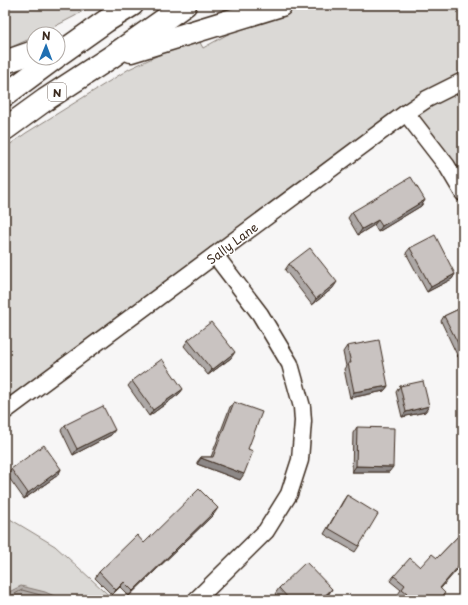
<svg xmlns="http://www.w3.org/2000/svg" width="468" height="605" font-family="'Playpen Sans',sans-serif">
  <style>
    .green { fill: #dbd9d6; stroke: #8b827a }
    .water { fill: #b4aeaa; stroke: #847972 }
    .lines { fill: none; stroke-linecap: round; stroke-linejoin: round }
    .shore { stroke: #6b5f56; stroke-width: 1 }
    .street-casing { stroke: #3b2a1e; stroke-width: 19 }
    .highway-casing { stroke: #3b2a1e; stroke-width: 25 }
    .street { stroke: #fff; stroke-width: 16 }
    .highway { stroke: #fff; stroke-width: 22 }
    .wall { fill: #ada8a6; stroke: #3b2a1e }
    .shaded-wall { fill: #8d8887; stroke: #3b2a1e }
    .building { fill: #c9c3c1; stroke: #3b2a1e }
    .labels { text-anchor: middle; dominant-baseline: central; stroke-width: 3; stroke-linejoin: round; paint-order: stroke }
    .shield { fill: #fff; stroke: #766a62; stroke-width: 1 }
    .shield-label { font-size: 11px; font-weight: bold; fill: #3b2a1e }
    .street-label { font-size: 12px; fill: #3b2a1e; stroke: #fff }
  </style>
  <rect width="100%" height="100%" fill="#f7f6f6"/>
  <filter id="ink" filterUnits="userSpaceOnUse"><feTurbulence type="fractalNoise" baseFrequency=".025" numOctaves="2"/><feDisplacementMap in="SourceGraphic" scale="8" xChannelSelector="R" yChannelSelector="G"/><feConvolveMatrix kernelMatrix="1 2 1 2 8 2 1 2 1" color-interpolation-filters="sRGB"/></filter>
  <g filter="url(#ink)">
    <g class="green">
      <polygon points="5,5 92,5 75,16 40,34 34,34 34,37 5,50"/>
      <polygon points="301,5 463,5 463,189 411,114 5,418 5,148 26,133 129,69 197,37 203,48 264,14"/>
      <polygon points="5,516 55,546 114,600 5,600"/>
    </g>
    <polygon class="water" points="21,586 45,592 59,598 60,600 5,600 5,592 9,592"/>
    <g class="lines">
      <polyline class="shore" points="5,596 11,596 22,590 44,596 53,600"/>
      <g class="street-casing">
        <g id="street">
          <polyline points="406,113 447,166 463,193"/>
          <polyline points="5,411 406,113 427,99 463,81"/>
          <polyline points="196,600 266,531 289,494 300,460 303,421 302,407 290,364 260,314 215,255"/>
        </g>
      </g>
      <g class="highway-casing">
        <g id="highway">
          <polyline points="131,51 281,5"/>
          <polyline points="58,55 106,21 132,5"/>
          <polyline points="5,62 34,52"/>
          <polyline points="5,95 55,58"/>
          <polyline points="5,129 45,100 111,57 185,5"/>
        </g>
      </g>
      <use href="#street" class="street"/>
      <use href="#highway" class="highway"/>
    </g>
    <g class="wall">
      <polygon points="425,200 421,206 378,232 374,225 358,235 348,218 352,212"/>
      <polygon points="410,248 455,274 452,279 427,292 406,253"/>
      <polygon points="289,264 333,288 312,305 285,270"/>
      <polygon points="463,307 463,354 458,357 441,321 444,316"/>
      <polygon points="188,340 231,358 208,375 184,346"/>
      <polygon points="347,346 388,386 384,391 350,398 344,369 346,366 343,352"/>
      <polygon points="132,381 183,389 179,394 149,416 128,386"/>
      <polygon points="400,386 429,406 425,412 402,417 396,392"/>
      <polygon points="234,402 248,449 240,480 197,464 197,462 201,457 211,457 230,407"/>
      <polygon points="65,425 111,435 73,455 61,430"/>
      <polygon points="357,427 389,472 352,472 353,433"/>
      <polygon points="11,469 61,469 58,475 24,499 7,475"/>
      <polygon points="347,495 359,546 355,552 324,534 343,501"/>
      <polygon points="214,514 129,596 120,587 112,595 95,578 99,572 144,543"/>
      <polygon points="463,531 463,564 462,564 402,599 398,594 401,590 390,581 394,576 420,567 437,558"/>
      <polygon points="279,588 332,589 328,595 322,600 281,600 275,594"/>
    </g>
    <g class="shaded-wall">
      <polygon points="425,200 421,206 378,232 382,226"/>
      <polygon points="378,220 374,225 358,235 362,229"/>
      <polygon points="455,274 452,279 427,292 431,287"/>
      <polygon points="337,282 333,288 312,305 316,299"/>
      <polygon points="462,351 463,351 463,354 458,357"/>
      <polygon points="235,352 231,358 208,375 212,370"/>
      <polygon points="388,386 384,391 350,398 354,392"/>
      <polygon points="183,389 179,394 149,416 153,410"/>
      <polygon points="429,406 425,412 402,417 406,412"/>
      <polygon points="115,430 111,435 73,455 77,449"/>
      <polygon points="201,458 244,474 240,480 197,464"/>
      <polygon points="356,466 393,467 389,472 352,472"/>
      <polygon points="61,469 58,475 24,499 28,493"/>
      <polygon points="218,508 214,514 129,596 133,591"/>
      <polygon points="463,561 462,564 436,594 440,588"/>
      <polygon points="124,582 120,587 112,595 116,590"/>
      <polygon points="332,589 328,595 322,600 320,600"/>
    </g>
    <g class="building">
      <polygon points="411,177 425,200 382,226 378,220 362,229 352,212"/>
      <polygon points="435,235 455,274 431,287 410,248"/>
      <polygon points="310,248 337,282 316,299 289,264"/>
      <polygon points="463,307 463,351 462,351 444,316"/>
      <polygon points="211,322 235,352 212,370 188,340"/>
      <polygon points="379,340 388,386 354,392 348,363 351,363 347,346"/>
      <polygon points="162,359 183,389 153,410 132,381"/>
      <polygon points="423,381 429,406 406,412 400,386"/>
      <polygon points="234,402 262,412 248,449 253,451 244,474 201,458 201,457 213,457"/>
      <polygon points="103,406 115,430 77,449 65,425"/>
      <polygon points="357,427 394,428 393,467 356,466"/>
      <polygon points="44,445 61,469 28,493 11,469"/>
      <polygon points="199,489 218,508 133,591 124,582 116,590 99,572 137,535 144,543"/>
      <polygon points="347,495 378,514 359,546 328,528"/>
      <polygon points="463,531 463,561 440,588 445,593 440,600 401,600 407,593 402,589 405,585 394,576 410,558 420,567 432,554 437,558"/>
      <polygon points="306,562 332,589 320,600 290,600 279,588"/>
    </g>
  </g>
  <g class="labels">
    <rect class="shield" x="48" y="83" width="18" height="18" rx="3"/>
    <g class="shield-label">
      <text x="57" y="92">N</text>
    </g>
    <g class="street-label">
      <text transform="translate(232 243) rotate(-37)">Sally Lane</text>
    </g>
  </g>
  <rect width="468" height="605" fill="none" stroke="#fff" stroke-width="20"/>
  <rect x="10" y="10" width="448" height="585" fill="none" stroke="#3b2a1e" stroke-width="1.5" filter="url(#ink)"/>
  <g transform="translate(46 46) rotate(1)"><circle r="19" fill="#ffffff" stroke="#b1aaa5"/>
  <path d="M0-3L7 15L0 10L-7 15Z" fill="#1f6fb2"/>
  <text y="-6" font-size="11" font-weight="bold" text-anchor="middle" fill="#3b2a1e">N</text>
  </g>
</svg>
